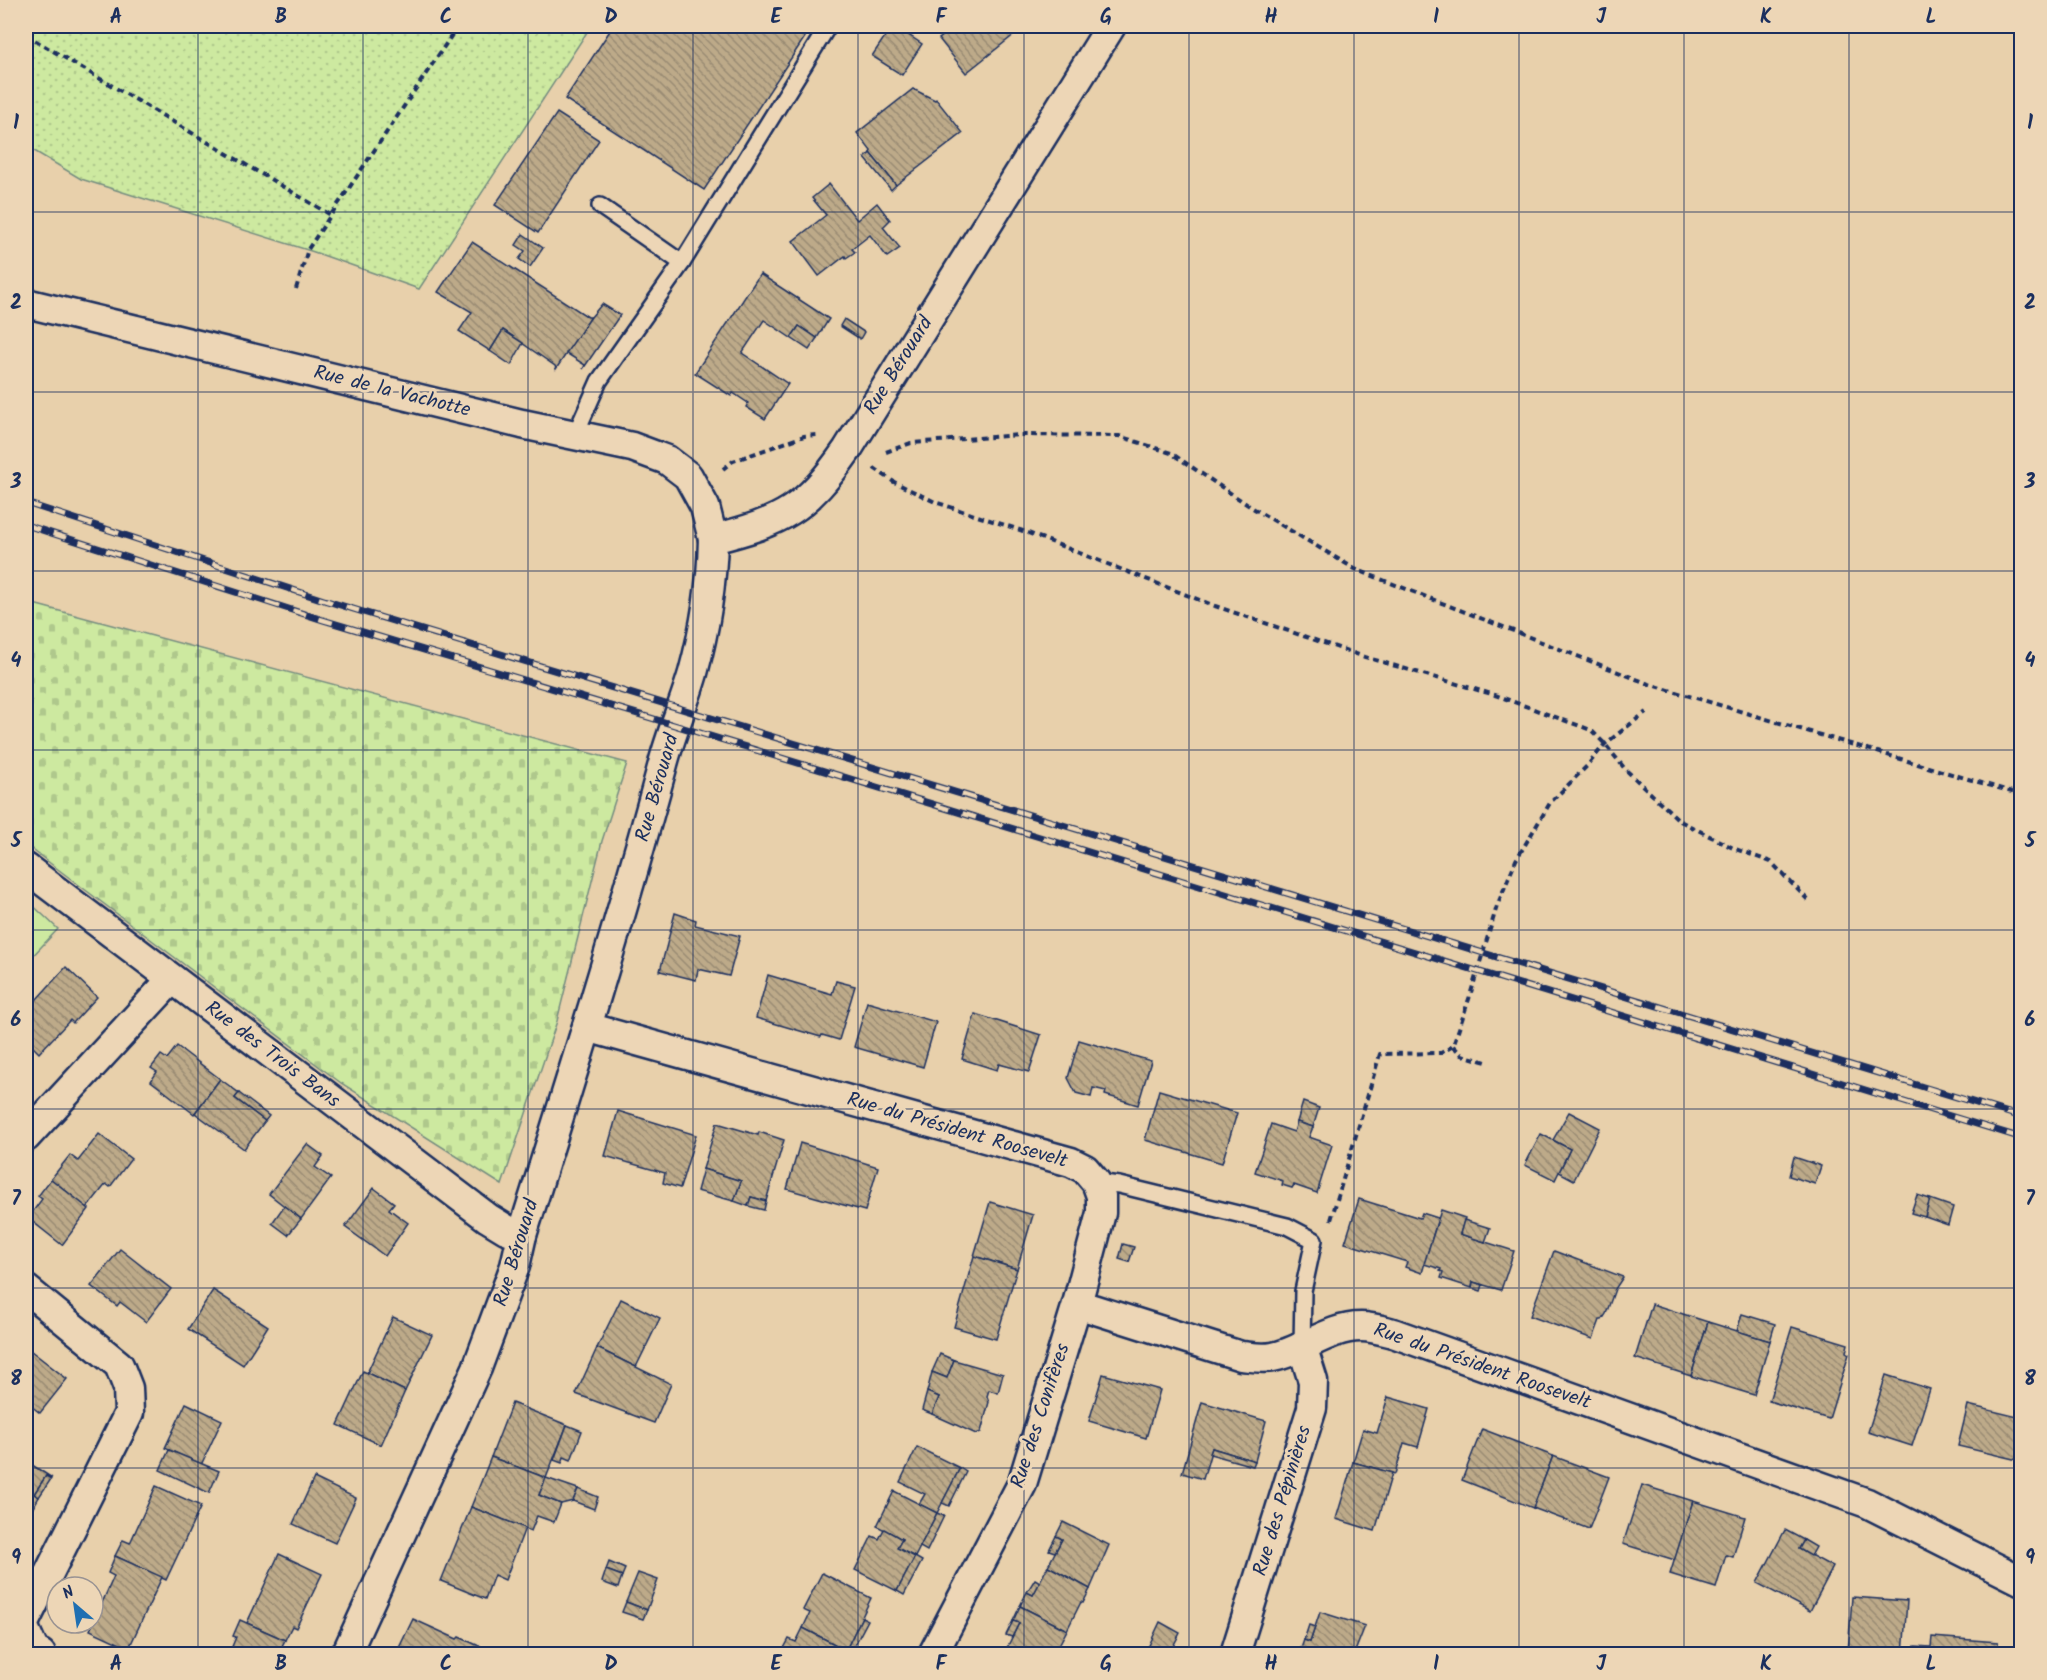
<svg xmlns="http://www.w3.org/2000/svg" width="2047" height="1680" font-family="Kalam,sans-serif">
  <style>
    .cemetery { fill: url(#cemetery-stones); stroke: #748c7f; stroke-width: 1.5 }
    .park { fill: #cde9a0; stroke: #748c7f; stroke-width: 1.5 }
    .garden { fill: url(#garden-dots); stroke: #748c7f; stroke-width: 1.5 }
    .building { fill: url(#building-back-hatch); stroke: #1b2f5e; stroke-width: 1.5 }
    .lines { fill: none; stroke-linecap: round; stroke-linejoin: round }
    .service-casing { stroke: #1b2f5e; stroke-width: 20 }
    .minor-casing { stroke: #1b2f5e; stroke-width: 33 }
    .path { stroke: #1b2f5e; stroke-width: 4; stroke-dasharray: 6 4.5; stroke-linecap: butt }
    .service { stroke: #edd6b6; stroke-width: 15 }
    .minor { stroke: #edd6b6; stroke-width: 28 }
    .rail-casing { stroke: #1b2f5e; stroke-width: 7 }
    .rail { stroke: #edd6b6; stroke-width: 4.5; stroke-dasharray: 14; stroke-linecap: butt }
    .grid { fill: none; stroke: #1b2f5e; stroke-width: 1.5; stroke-opacity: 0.55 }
    .labels { text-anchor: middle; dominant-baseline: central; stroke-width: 6; stroke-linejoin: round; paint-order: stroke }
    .street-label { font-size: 20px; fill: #1b2f5e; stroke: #edd6b6 }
    .neatline { fill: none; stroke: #1b2f5e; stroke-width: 2 }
    .grid-label { font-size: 20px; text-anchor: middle; font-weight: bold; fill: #1b2f5e }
  </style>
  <defs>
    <pattern id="cemetery-stones" width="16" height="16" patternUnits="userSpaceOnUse" patternTransform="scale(1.5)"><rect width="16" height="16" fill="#cde9a0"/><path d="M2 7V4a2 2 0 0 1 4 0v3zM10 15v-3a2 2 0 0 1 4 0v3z" fill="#afc88c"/></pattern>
    <pattern id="garden-dots" width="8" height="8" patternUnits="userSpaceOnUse" patternTransform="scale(1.5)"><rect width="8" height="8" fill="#cde9a0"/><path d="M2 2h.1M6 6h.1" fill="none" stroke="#afc88c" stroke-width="1.8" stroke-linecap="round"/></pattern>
    <pattern id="building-back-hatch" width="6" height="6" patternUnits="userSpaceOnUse" patternTransform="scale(1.5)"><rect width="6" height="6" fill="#bdaa89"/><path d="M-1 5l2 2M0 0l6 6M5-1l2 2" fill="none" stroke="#998b73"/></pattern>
  </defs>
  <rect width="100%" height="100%" fill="#e8d0ab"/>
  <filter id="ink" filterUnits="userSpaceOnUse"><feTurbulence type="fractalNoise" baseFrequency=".0167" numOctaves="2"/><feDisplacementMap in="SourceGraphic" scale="12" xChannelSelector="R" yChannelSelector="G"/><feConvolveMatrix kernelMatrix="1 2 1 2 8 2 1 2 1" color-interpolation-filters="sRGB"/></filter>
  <g filter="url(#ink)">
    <polygon class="cemetery" points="26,602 627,763 602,841 557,1021 502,1185 341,1083 26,845"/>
    <polygon class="park" points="26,899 58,929 26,963"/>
    <polygon class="garden" points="26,26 591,26 419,289 314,252 81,179 26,146"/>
    <g class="building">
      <polygon points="613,26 800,26 809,31 704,190 565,99"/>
      <polygon points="892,26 895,26 922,44 902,75 872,56"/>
      <polygon points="956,26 1025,26 966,73 939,39"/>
      <polygon points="913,89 935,100 936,99 963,133 896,185 870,153 871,151 857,133"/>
      <polygon points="557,113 599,140 538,233 495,205"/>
      <polygon points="870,153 896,185 891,190 865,158"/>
      <polygon points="829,184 857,220 877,203 890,220 883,227 900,248 887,257 870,235 852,249 855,252 846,258 845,256 819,276 793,241 826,215 812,198"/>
      <polygon points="523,234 543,248 530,267 519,259 525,251 516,245"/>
      <polygon points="472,242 588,317 591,317 556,369 555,366 503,330 490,351 459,331 472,312 438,292"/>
      <polygon points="760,274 829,319 817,338 799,326 791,338 764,320 742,353 788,384 765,419 746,407 748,403 733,393 731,396 695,373"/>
      <polygon points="602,304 620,315 583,369 585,365 566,353 591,317"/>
      <polygon points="844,319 864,332 860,339 840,326"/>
      <polygon points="799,326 817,338 809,350 791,338"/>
      <polygon points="503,330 523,343 511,365 490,351"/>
      <polygon points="675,913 696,920 695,925 740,936 729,976 698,969 696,980 660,971"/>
      <polygon points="66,967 97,997 73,1023 70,1020 39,1053 26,1040 26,1011"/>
      <polygon points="768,975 832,994 836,981 855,986 839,1040 822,1035 821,1037 756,1018"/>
      <polygon points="867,1002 936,1022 923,1067 854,1047"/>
      <polygon points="975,1014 1041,1035 1029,1072 999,1064 997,1070 962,1059"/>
      <polygon points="1079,1040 1151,1061 1138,1105 1105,1095 1106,1091 1093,1088 1091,1097 1076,1093 1068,1078"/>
      <polygon points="177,1046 220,1079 194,1114 151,1081 157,1072 151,1068 161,1055 167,1059"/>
      <polygon points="220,1079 239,1093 235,1098 265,1121 244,1149 195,1113"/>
      <polygon points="1159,1090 1237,1113 1222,1163 1145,1140"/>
      <polygon points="239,1093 269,1116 265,1121 235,1098"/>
      <polygon points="1303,1102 1319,1108 1313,1127 1297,1122"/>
      <polygon points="618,1111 696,1135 680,1188 663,1183 665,1173 605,1156"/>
      <polygon points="1569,1112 1600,1128 1574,1180 1559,1172 1570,1149 1553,1140"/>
      <polygon points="1297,1122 1313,1127 1309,1137 1332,1145 1317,1193 1294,1185 1292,1188 1282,1185 1283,1181 1255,1172 1271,1124 1294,1132"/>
      <polygon points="717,1123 758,1135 759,1132 784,1140 766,1201 751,1197 748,1206 734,1201 741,1181 703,1169"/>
      <polygon points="99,1134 131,1159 110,1187 106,1184 87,1208 51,1179 70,1155 78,1161"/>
      <polygon points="1541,1134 1570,1149 1555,1180 1525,1165"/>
      <polygon points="800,1143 878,1167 865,1211 787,1189"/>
      <polygon points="307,1144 323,1156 315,1167 331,1178 301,1219 269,1194"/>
      <polygon points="1794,1157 1821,1166 1815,1184 1789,1176"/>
      <polygon points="703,1169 741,1181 734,1201 697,1191"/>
      <polygon points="51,1179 89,1209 62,1245 28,1218 42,1199 38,1196"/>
      <polygon points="374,1188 394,1203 389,1209 408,1223 385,1256 345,1227"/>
      <polygon points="1917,1195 1930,1199 1925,1217 1911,1213"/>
      <polygon points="751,1197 766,1201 764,1210 748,1206"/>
      <polygon points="1359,1199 1420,1218 1422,1213 1438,1218 1422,1273 1405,1267 1407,1262 1345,1243"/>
      <polygon points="1930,1199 1953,1207 1948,1225 1925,1217"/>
      <polygon points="990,1202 1033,1215 1017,1269 974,1256"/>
      <polygon points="284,1206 301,1219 288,1235 272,1223"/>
      <polygon points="1441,1210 1465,1218 1460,1234 1514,1251 1501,1290 1473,1282 1472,1288 1441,1278 1443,1272 1440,1271 1441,1269 1424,1264"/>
      <polygon points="1464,1220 1490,1228 1485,1242 1460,1234"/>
      <polygon points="1123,1244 1134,1247 1129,1262 1119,1259"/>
      <polygon points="120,1249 171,1289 146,1322 120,1302 117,1306 91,1286"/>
      <polygon points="1554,1251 1623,1277 1615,1289 1606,1314 1602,1320 1600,1320 1593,1339 1530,1316"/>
      <polygon points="974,1256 1017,1269 996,1339 954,1327"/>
      <polygon points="1473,1282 1483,1285 1481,1291 1472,1288"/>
      <polygon points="213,1290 268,1326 243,1365 188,1329"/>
      <polygon points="621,1299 660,1318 636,1367 597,1348"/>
      <polygon points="1652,1304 1708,1322 1691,1376 1635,1358"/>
      <polygon points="1742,1314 1775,1324 1770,1341 1737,1331"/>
      <polygon points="393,1317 432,1335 405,1391 367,1373"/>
      <polygon points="1708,1322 1770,1341 1754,1395 1691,1376"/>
      <polygon points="1792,1327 1848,1344 1846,1352 1849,1354 1829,1419 1769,1401"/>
      <polygon points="26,1347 67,1379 40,1413 26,1402"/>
      <polygon points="597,1348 671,1384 654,1423 576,1394"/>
      <polygon points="940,1354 954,1360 947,1378 932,1372"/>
      <polygon points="954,1360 1003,1374 998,1393 989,1390 987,1396 989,1402 981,1432 976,1434 932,1414 939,1397 927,1392 932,1372 947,1378"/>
      <polygon points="363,1371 405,1391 381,1445 338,1425"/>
      <polygon points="1103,1374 1160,1390 1146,1438 1089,1421"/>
      <polygon points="1886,1375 1930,1389 1912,1446 1868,1432"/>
      <polygon points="927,1392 939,1397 932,1414 922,1410"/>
      <polygon points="1388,1397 1429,1409 1418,1447 1404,1443 1395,1474 1353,1462 1363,1429 1377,1433"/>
      <polygon points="1202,1402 1266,1421 1255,1461 1212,1448 1203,1479 1182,1473"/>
      <polygon points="186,1403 222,1420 201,1465 165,1448"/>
      <polygon points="512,1403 567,1425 546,1478 491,1457"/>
      <polygon points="1968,1405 2022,1418 2022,1461 1958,1446"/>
      <polygon points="567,1425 582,1431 571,1460 564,1457 562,1463 554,1460"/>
      <polygon points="1482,1429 1553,1456 1533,1508 1462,1480"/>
      <polygon points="917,1447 960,1468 937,1513 919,1504 925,1494 900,1482"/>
      <polygon points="1212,1448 1255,1461 1253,1466 1210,1454"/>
      <polygon points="169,1450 219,1471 209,1493 160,1470"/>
      <polygon points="1553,1456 1609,1477 1589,1529 1533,1508"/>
      <polygon points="491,1457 546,1478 539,1495 561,1504 554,1522 537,1516 531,1531 471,1507"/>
      <polygon points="26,1461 52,1478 46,1476 34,1494 39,1497 26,1520"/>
      <polygon points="1353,1462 1392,1473 1375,1531 1336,1519"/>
      <polygon points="960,1468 966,1472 949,1506 942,1503"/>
      <polygon points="46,1476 51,1479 39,1497 34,1494"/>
      <polygon points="314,1478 356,1498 335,1543 293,1524"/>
      <polygon points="546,1478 578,1489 573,1501 561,1504 539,1495"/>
      <polygon points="1642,1485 1693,1501 1675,1560 1623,1544"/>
      <polygon points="156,1486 201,1506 166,1580 115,1556 123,1540 130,1543"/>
      <polygon points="578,1489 598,1497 594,1509 573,1501"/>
      <polygon points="894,1491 937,1513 915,1557 897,1548 902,1539 877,1526"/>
      <polygon points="1693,1501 1745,1517 1733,1557 1726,1555 1716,1588 1670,1574"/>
      <polygon points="471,1507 525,1528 505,1580 494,1575 485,1599 441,1581"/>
      <polygon points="937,1513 944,1516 927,1551 920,1547"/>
      <polygon points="1063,1522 1109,1545 1090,1589 1048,1566 1062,1539 1056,1536"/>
      <polygon points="884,1529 902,1539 897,1548 915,1557 897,1591 855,1570 872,1536 879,1539"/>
      <polygon points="1785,1530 1804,1540 1799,1549 1833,1567 1810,1611 1757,1583"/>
      <polygon points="1056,1536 1062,1539 1055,1552 1049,1550"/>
      <polygon points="1804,1540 1816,1547 1811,1556 1799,1549"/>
      <polygon points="279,1554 322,1574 296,1628 292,1626 285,1640 247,1623"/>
      <polygon points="115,1556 162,1577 129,1648 90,1630 114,1576 108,1573"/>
      <polygon points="915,1557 922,1561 904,1595 897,1591"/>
      <polygon points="609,1562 625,1569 622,1576 606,1570"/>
      <polygon points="1048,1566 1090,1589 1083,1603 1081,1602 1067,1630 1020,1606 1027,1592 1033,1595"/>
      <polygon points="606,1570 622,1576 618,1588 602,1582"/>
      <polygon points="638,1573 658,1580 647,1610 626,1602"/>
      <polygon points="822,1573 871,1598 846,1650 803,1628 810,1613 803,1610"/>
      <polygon points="1035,1579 1040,1582 1033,1595 1027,1592"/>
      <polygon points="1852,1597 1907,1601 1903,1654 1848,1652"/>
      <polygon points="626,1602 647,1610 643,1619 622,1612"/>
      <polygon points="1020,1606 1067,1630 1054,1654 1009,1654 1005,1652 1019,1623 1013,1621"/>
      <polygon points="1320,1612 1365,1626 1354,1654 1299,1654 1304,1640 1310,1642"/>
      <polygon points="862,1617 868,1620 851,1652 846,1650"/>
      <polygon points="413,1619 457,1639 459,1637 497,1654 396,1654"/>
      <polygon points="240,1620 285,1640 278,1654 229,1654 236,1637 233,1636"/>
      <polygon points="1013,1621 1019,1623 1012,1637 1006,1635"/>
      <polygon points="1160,1622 1180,1633 1169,1654 1145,1654"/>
      <polygon points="1309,1625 1315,1627 1310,1642 1304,1640"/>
      <polygon points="803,1628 846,1650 843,1654 781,1654 789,1639 796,1642"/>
      <polygon points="1932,1637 1998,1642 1997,1654 1914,1654 1915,1646 1931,1647"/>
    </g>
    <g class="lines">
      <g class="service-casing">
        <g id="service">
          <polyline points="682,263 828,26"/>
          <polyline points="575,435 599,381 682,263 600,206"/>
          <polyline points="1096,1182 1119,1185 1287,1226 1314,1240 1303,1291 1302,1346"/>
        </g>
      </g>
      <g class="minor-casing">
        <g id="minor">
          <polyline points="26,303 522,424 632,447 667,460 688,476 705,507 713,539"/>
          <polyline points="26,868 488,1218 506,1229 522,1235"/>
          <path d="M587,1027L1071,1162L1085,1169L1096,1182L1101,1196V1213L1077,1304L1241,1356C1252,1357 1262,1359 1273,1357C1303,1351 1329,1327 1361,1327C1372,1327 1382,1330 1393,1333L1867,1503L2022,1581"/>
          <polyline points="26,1137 172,979"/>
          <polyline points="26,1289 119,1365 128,1388 129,1413 26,1619"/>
          <polyline points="26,1632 35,1652 41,1654"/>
          <path d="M346,1654L477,1368L515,1266L522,1235C571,1079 620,923 663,764C671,733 684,704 693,673C705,629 712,584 713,539C784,521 805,510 847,450L1111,26"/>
          <polyline points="933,1654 1022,1484 1077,1304"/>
          <polyline points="1235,1654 1312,1408 1313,1381 1302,1346"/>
        </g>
      </g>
      <g class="path">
        <polyline points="451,26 456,29"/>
        <polyline points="26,35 331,215"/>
        <polyline points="296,289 308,249 458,26"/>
        <polyline points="886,452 911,443 1019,435 1119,436 1171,453 1251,507 1355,569 1649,684 2022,795"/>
        <polyline points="874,468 894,482 935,502 1023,531 1215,606 1365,657 1495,695 1591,730 1605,744 1625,769 1680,821 1733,848 1771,862 1808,900"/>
        <polyline points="723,469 733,461 804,436 818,435"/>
        <polyline points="1453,1046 1462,1055 1486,1062"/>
        <polyline points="1331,1220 1380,1054 1441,1053 1453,1046 1469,999 1497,906 1516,860 1550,803 1587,766 1605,744 1646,712"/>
      </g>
      <use href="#service" class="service"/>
      <use href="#minor" class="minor"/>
      <g class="rail-casing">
        <g id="rail">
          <polyline points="26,503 327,601 2022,1117"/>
          <polyline points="26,525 323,620 661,721 2022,1138"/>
        </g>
      </g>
      <use href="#rail" class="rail"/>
    </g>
  </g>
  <path class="grid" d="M198,26V1654M363,26V1654M528,26V1654M693,26V1654M858,26V1654M1024,26V1654M1189,26V1654M1354,26V1654M1519,26V1654M1684,26V1654M1849,26V1654M26,212H2022M26,392H2022M26,571H2022M26,750H2022M26,930H2022M26,1109H2022M26,1288H2022M26,1468H2022"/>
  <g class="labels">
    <g class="street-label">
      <text transform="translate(899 366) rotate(-58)">Rue Bérouard</text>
      <text transform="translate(392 392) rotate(14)">Rue de la Vachotte</text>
      <text transform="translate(658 788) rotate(-74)">Rue Bérouard</text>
      <text transform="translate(272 1055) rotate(37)">Rue des Trois Bans</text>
      <text transform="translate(957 1131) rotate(16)">Rue du Président Roosevelt</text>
      <text transform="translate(517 1253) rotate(-73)">Rue Bérouard</text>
      <text transform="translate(1482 1367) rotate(19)">Rue du Président Roosevelt</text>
      <text transform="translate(1041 1416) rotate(-72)">Rue des Conifères</text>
      <text transform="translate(1283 1501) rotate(-73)">Rue des Pépinières</text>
    </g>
  </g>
  <rect width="2047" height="1680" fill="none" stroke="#edd6b6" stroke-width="66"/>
  <g transform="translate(75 1605) rotate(331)"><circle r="28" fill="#edd6b6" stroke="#999393" stroke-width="1.5"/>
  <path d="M0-4.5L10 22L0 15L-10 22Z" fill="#1f6fb2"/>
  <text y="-9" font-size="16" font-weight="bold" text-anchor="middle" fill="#1b2f5e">N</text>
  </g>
  <rect x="33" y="33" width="1981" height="1614" class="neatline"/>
  <g class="grid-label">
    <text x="116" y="23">A</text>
    <text x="281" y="23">B</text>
    <text x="446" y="23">C</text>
    <text x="611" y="23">D</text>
    <text x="776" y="23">E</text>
    <text x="941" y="23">F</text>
    <text x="1106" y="23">G</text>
    <text x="1271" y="23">H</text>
    <text x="1436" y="23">I</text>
    <text x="1601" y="23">J</text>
    <text x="1766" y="23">K</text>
    <text x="1931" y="23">L</text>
    <text x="16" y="129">1</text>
    <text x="2030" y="129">1</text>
    <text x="16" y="309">2</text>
    <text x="2030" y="309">2</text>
    <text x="16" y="488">3</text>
    <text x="2030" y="488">3</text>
    <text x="16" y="667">4</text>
    <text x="2030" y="667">4</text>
    <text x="16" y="847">5</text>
    <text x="2030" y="847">5</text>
    <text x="16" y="1026">6</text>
    <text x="2030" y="1026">6</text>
    <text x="16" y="1205">7</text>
    <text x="2030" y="1205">7</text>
    <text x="16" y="1385">8</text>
    <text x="2030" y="1385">8</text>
    <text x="16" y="1564">9</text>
    <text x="2030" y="1564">9</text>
    <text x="116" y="1670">A</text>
    <text x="281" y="1670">B</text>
    <text x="446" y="1670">C</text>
    <text x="611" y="1670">D</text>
    <text x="776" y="1670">E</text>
    <text x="941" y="1670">F</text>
    <text x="1106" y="1670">G</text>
    <text x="1271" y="1670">H</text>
    <text x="1436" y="1670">I</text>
    <text x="1601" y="1670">J</text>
    <text x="1766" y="1670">K</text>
    <text x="1931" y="1670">L</text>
  </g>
</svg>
